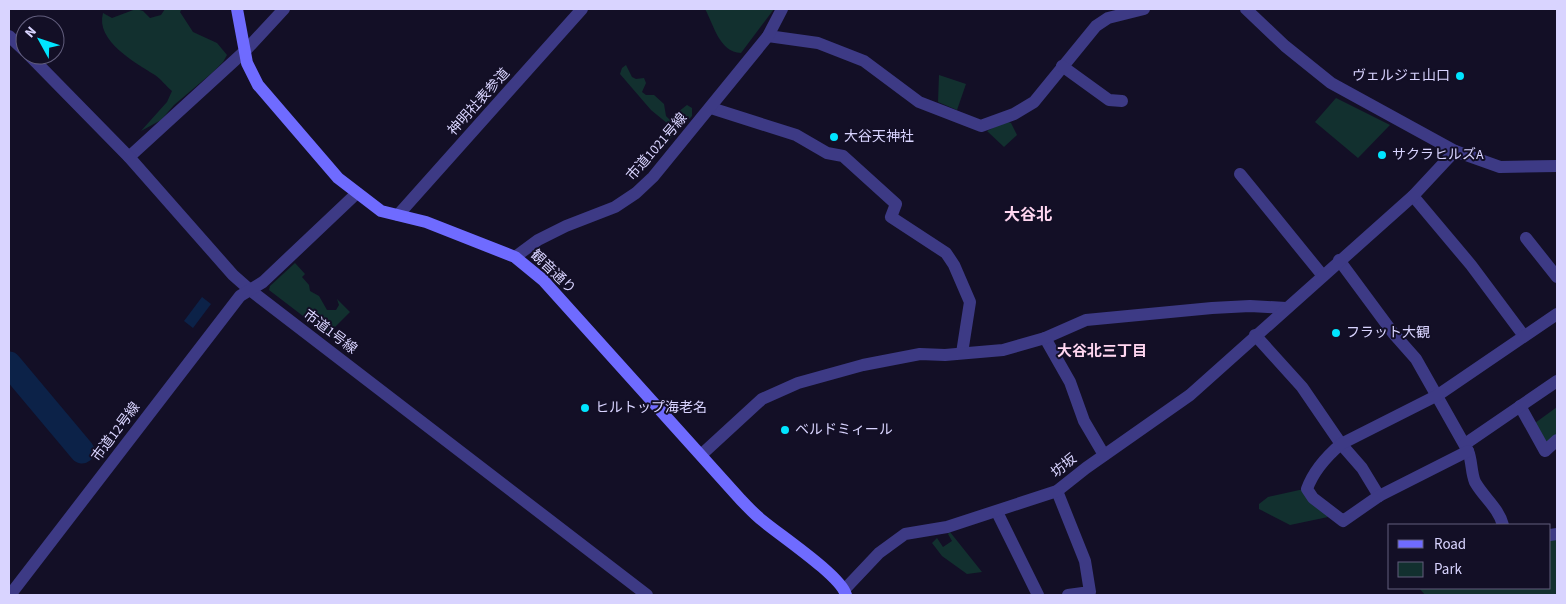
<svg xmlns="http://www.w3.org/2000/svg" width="1566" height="604" font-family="'Source Sans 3','Noto Sans JP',sans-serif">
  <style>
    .green { fill: #12302f }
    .water { fill: #0c2248 }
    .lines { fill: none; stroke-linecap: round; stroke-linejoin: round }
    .river { stroke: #0c2248; stroke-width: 25 }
    .minor { stroke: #3d3a85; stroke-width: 12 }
    .tertiary { stroke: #3d3a85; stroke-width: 12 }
    .secondary { stroke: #6f6bff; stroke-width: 12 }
    .poi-dot { fill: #00e5ff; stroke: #130f26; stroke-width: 2 }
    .labels { text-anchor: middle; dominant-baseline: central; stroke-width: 4; stroke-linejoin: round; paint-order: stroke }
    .poi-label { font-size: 14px; fill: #d9d4ff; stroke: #130f26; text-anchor: start }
    .street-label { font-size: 14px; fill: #d9d4ff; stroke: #130f26 }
    .neighbourhood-label { font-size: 15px; font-weight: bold; fill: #ffd6f0; stroke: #130f26 }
    .quarter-label { font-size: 16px; font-weight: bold; fill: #ffd6f0; stroke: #130f26 }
  </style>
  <rect width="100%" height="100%" fill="#130f26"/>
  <g class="green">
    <path d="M136,9L143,11L150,18L161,15L165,9H182L180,12L193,32L217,43L227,55L223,62L213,72L174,105L161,120L141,131L167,102L172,91C166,86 161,79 155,75C136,63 95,41 103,13L112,18Z"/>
    <path d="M705,9H774L741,53C719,52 714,25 705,9Z"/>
    <polygon points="626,65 632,77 636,79 644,78 646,83 642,92 646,95 654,95 664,104 666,116 669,119 687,105 692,108 692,116 665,144 661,140 663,136 673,131 673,128 651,110 620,74 622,68"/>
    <polygon points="939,75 966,84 957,110 938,102"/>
    <polygon points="1336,98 1390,125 1358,158 1315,122"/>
    <polygon points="1006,121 1011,123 1017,135 1004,147 987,131"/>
    <polygon points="295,263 305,274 302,277 309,285 310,291 319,296 327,310 336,310 339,305 337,299 350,312 331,331 340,339 337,342 269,290 270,286"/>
    <polygon points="1557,407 1557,435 1551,440 1545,442 1535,423"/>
    <polygon points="1304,489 1328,517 1290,525 1259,509 1259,504 1268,497"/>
    <polygon points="950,532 982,572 967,574 942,556 932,543 937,538 943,547 952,541 948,534"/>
    <polygon points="1557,539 1557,595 1425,595 1419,588 1550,588 1550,540"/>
  </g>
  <polygon class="water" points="202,297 211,304 193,328 184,321"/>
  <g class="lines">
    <polyline class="river" points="9,364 82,451"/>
    <g class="minor">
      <polyline points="1246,9 1285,46 1331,83 1455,151 1500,167 1557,166"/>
      <polyline points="768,36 818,43 864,61 919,102 981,126 1014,114 1034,102 1096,26 1108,18 1144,9"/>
      <polyline points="1062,66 1109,100 1122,101"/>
      <polyline points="711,108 796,135 827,153 843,156 896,204 891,217 946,253 954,265 970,302 962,353"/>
      <polyline points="129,157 245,51 284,9"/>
      <polyline points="1240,174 1323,276"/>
      <polyline points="1413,196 1471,265 1524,336"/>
      <polyline points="398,215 582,9"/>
      <polyline points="1526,238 1557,277"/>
      <path d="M1339,260L1393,333L1416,359L1468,451C1472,460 1471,473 1475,482C1484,498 1498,507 1503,525"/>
      <polyline points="1255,335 1302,387 1341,444 1362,468 1379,496"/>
      <polyline points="1045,338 1070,382 1084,421 1104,455"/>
      <polyline points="1520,406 1545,451 1557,440"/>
      <polyline points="1465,444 1557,381"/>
      <path d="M1468,451L1379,496L1343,521L1313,498L1307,489C1313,472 1327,456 1341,444L1438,395L1557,314"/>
      <polyline points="701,455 762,399 798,383 863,365 920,354 945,355 1003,350 1045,338 1086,320 1212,308 1250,306 1286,308"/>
      <polyline points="1057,491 1085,561 1090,592 1068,595"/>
      <polyline points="997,512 1038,595"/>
      <polyline points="1550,535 1557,534"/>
      <polyline points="844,590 879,553 905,534 947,527 1057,491 1086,468 1190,395 1413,196 1455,151"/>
    </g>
    <g class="tertiary">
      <polyline points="9,36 25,51"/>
      <polyline points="29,55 129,157 233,275 250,290 647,595"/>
      <polyline points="515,257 538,240 566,226 615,207 636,193 653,177 768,36 782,9"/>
      <polyline points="10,595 240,296 263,282 357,193"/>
    </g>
    <path class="secondary" d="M237,9L247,63L258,85L338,178L381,211L426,222L515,257L543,280L741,500C748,507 755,515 763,521C781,536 841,576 846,595"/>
  </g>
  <g class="poi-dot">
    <circle cx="1460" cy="76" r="5"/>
    <circle cx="834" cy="137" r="5"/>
    <circle cx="1382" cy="155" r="5"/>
    <circle cx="1336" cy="333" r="5"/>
    <circle cx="585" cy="408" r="5"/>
    <circle cx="785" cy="430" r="5"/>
  </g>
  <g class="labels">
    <g class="poi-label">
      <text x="1450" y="76" text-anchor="end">ヴェルジェ山口</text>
      <text x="844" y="137">大谷天神社</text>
      <text x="1392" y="155">サクラヒルズA</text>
      <text x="1346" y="333">フラット大観</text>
      <text x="595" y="408">ヒルトップ海老名</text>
      <text x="795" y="430">ベルドミィール</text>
    </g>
    <g class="street-label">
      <text transform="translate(479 102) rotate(-48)">神明社表参道</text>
      <text transform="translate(657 147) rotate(-49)">市道1021号線</text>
      <text transform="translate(553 272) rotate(44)">観音通り</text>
      <text transform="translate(330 332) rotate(37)">市道1号線</text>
      <text transform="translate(116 432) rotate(-53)">市道12号線</text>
      <text transform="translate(1064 466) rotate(-39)">坊坂</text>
    </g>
    <g class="neighbourhood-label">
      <text x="1102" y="351">大谷北三丁目</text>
    </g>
    <g class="quarter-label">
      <text x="1028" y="215">大谷北</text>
    </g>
  </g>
  <rect width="1566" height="604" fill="none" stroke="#d9d4ff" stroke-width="20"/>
  <rect x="1388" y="524" width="162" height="65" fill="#130f26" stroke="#625e7d"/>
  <rect x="1398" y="540" width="25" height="8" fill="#6f6bff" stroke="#625e7d"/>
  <text x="1434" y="549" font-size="15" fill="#d9d4ff">Road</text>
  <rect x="1398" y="562" width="25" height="15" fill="#12302f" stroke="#625e7d"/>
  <text x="1434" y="574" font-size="15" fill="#d9d4ff">Park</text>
  <g transform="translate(40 40) rotate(310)"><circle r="24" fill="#130f26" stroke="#625e7d"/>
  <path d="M0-4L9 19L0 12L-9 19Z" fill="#00e5ff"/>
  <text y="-8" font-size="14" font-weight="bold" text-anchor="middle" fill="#d9d4ff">N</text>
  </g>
</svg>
